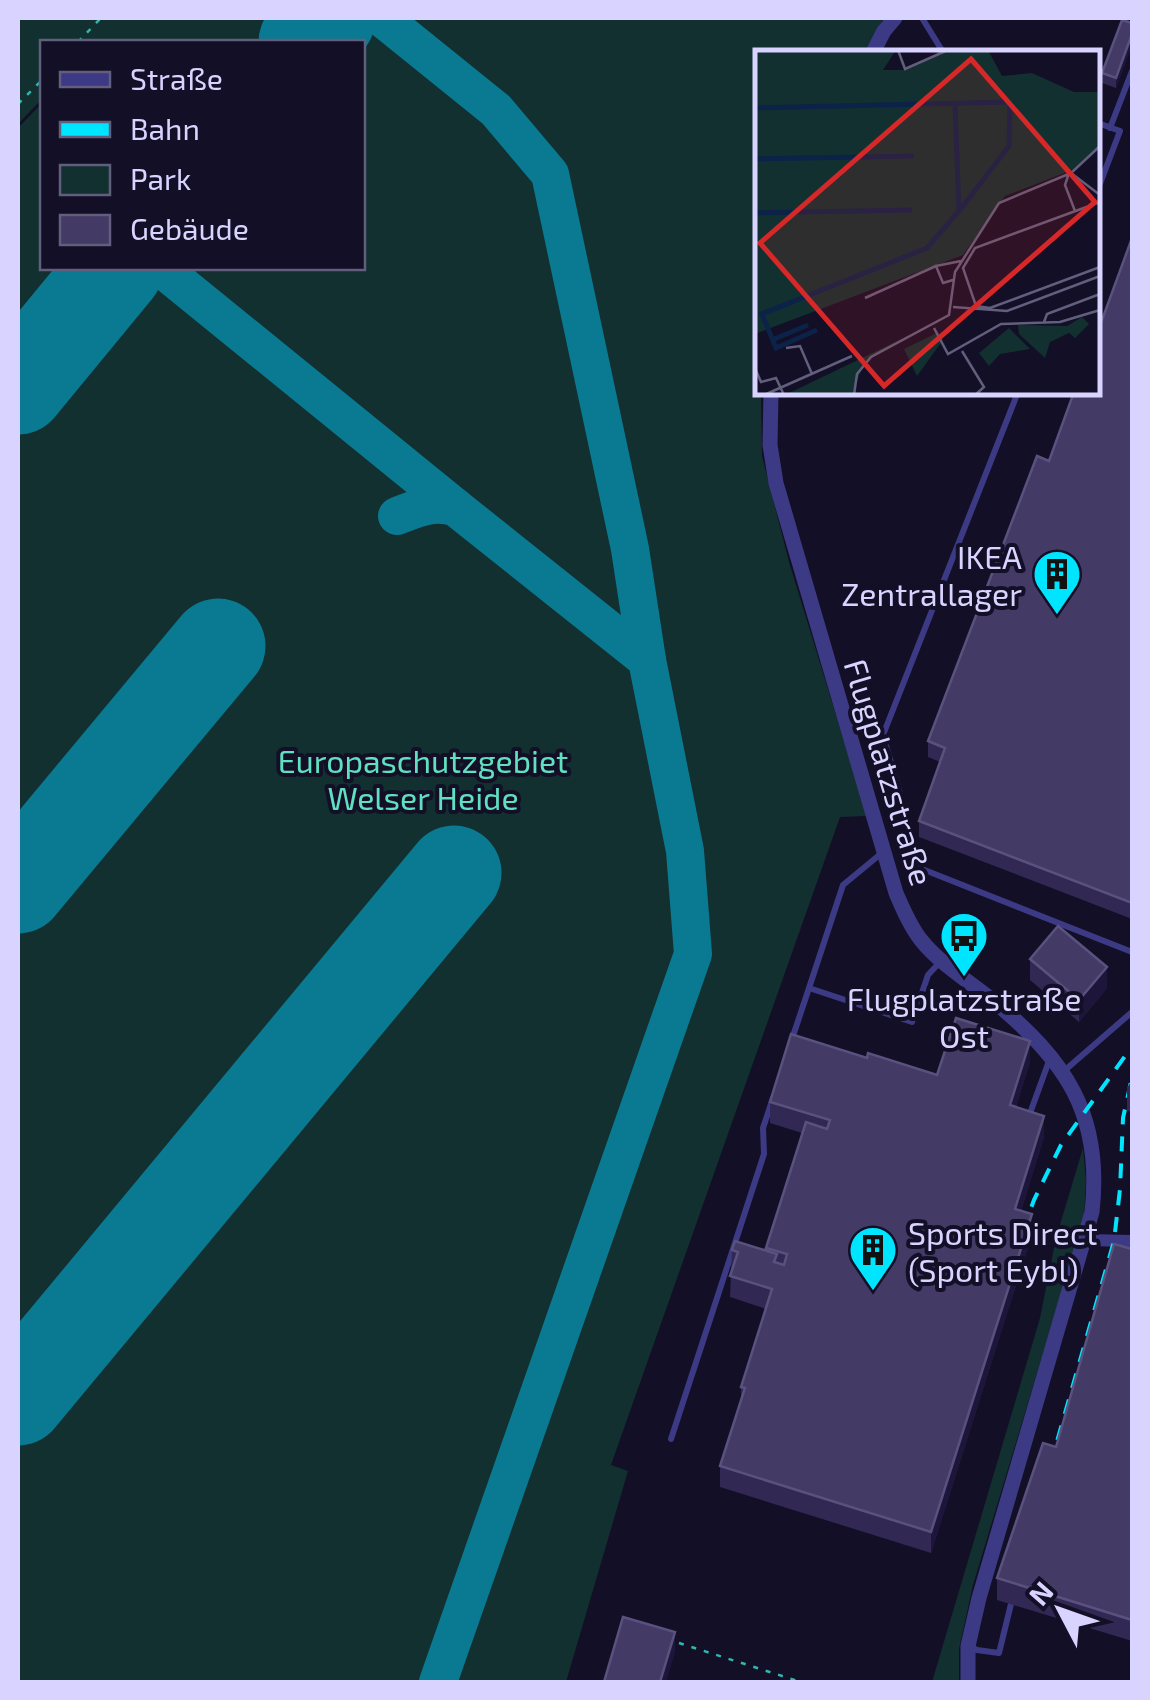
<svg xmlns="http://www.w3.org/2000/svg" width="1150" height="1700" font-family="'Exo 2',sans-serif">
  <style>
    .green { fill: #12302f }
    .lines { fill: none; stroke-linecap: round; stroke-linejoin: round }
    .taxiway { stroke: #0a7a92; stroke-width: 38 }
    .runway { stroke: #0a7a92; stroke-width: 95 }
    .path { stroke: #2fb8b0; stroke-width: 2.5; stroke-dasharray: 5 8; stroke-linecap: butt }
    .service { stroke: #3d3a85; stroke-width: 6 }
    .minor { stroke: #3d3a85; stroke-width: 12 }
    .tertiary { stroke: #3d3a85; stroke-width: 15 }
    .rail { stroke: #00e5ff; stroke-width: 4; stroke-dasharray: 15 12; stroke-linecap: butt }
    .wall { fill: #312854 }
    .shaded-wall { fill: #1d163a }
    .building { fill: #433a66; stroke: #5a527e; stroke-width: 2.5 }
    .labels { text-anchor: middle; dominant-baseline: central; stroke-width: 8; stroke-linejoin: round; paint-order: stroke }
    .poi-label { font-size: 32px; fill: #d9d4ff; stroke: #130f26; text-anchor: end }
    .park-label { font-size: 32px; fill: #5fe0c0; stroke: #130f26 }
    .street-label { font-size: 32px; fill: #d9d4ff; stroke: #130f26 }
    .inset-river { fill: none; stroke: #0c2248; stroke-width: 5 }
    .inset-road { fill: none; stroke: #625e7d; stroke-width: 2.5 }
    .view { fill: #d62828; fill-opacity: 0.15; stroke: #d62828; stroke-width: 5 }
    .inset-edge { fill: none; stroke: #d9d4ff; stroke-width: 5 }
  </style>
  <rect width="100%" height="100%" fill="#130f26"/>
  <g class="green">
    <polygon points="18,18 884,18 864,52 758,52 758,392 761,393 762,456 789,562 867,816 840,817 611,1465 628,1471 566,1682 18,1682 18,128 42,103 42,268 362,268 362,42 42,42 42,99 18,124"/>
    <polygon points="1083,1148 1086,1181 1084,1217 973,1585 959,1649 959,1682 932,1682 1040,1318 1056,1238"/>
  </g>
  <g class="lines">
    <g class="taxiway">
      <polyline points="382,18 496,110 550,174 630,549 647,660"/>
      <polyline points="161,268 455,507 647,660 685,851 693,954 438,1682"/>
      <path d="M397,516C418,508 432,501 455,507"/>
    </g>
    <g class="runway">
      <polyline points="306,42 328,18"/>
      <polyline points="18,387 116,268"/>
      <polyline points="18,886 218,646"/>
      <polyline points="18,1398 454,873"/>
    </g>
    <g class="path">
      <polyline points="78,42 101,18"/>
      <polyline points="18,104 42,80"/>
      <polyline points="679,1643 801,1682"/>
    </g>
    <g class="service">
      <polyline points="922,18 943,52"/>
      <polyline points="1098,123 1120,131 1098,189"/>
      <polyline points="1110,128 1132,71"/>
      <polyline points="1018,392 883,735 922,869 1132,952"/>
      <polyline points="883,852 843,885 809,988 912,1022 928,975 941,961"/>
      <polyline points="792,1039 809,988"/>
      <polyline points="1064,1071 1132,1012"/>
      <polyline points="1029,1116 1049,1061"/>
      <polyline points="671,1439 764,1154 763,1128 773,1098"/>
      <polyline points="969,1646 977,1650 999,1653 1011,1604"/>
    </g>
    <polyline class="minor" points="1086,1240 1132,1241"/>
    <g class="tertiary">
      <polyline points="873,52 884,31 895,18"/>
      <path d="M771,392L770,445L776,483L896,893C903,909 910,926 921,940C940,964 969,981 992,1000C1066,1060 1103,1115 1092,1212L979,1598L968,1646V1682"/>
    </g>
    <g class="rail">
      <polyline points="1022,1232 1034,1200 1061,1145 1128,1052"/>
      <polyline points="1050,1466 1114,1241 1120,1189 1123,1118 1132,1077"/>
    </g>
  </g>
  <g class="wall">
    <polygon points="1132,23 1132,44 1116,88 1102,83 1102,73"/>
    <polygon points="1132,238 1132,919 919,837 919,821 940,762 928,757 928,741 1049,461"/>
    <polygon points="1030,959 1107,988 1079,1022 1030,980"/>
    <polygon points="867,1058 937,1075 1030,1062 1016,1107 1044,1137 1021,1211 1032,1235 931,1553 720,1487 720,1466 741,1401 741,1387 766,1309 730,1297 732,1250 766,1251 802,1133 770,1123 770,1102"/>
    <polygon points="1132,1080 1132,1113 1127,1110 1127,1088"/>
    <polygon points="1132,1249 1132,1641 997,1600 997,1578 1056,1447"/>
  </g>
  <g class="shaded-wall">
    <polygon points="1132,34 1132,44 1116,88 1116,78"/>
    <polygon points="1107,967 1107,988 1079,1022 1079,1000"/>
    <polygon points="1030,1041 1030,1062 1010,1126 1010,1105"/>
    <polygon points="1044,1116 1044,1137 1015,1230 1015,1209"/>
    <polygon points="1032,1214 1032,1235 931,1553 931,1532"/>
    <polygon points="675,1632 675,1653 666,1682 660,1682"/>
  </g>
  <g class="building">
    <polygon points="1122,20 1132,23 1132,34 1116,78 1102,73"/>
    <polygon points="1132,238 1132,903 919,821 945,748 928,741 1037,456 1049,461 1074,392 1098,392 1098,331"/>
    <polygon points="1058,926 1107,967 1079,1000 1030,959"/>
    <polygon points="956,1018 1030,1041 1010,1105 1044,1116 1015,1209 1032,1214 931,1532 720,1466 745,1388 741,1387 772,1289 730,1276 738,1252 732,1250 735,1241 777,1254 774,1262 784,1265 787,1254 766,1248 806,1122 827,1129 830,1120 770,1102 791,1034 867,1058 868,1053 937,1075"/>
    <polygon points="1114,1244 1132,1249 1132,1620 997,1578 1043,1443 1056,1447"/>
    <polygon points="623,1617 675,1632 660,1682 604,1682"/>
  </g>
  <defs>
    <g id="building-pin" transform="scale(2.5)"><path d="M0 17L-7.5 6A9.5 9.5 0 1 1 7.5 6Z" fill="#00e5ff" stroke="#130f26"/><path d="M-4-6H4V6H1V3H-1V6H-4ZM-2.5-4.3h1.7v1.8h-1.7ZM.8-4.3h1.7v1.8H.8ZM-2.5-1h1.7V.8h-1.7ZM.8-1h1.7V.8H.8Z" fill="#111"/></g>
    <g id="bus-pin" transform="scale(2.5)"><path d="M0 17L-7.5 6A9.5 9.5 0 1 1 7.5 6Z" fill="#00e5ff" stroke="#130f26"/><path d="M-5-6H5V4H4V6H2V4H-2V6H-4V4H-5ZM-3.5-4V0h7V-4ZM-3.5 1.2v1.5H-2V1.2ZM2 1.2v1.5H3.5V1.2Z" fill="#111"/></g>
  </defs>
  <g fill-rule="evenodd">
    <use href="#building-pin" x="1057" y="574"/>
    <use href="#bus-pin" x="964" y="936"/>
    <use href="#building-pin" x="873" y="1250"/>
  </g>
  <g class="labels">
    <g class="poi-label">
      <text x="1022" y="556">IKEA<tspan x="1022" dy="37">Zentrallager</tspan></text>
      <text x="964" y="998" text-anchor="middle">Flugplatzstraße<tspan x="964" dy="37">Ost</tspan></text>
      <text x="908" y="1232" text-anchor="start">Sports Direct<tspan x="908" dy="37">(Sport Eybl)</tspan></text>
    </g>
    <g class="park-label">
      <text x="423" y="760">Europaschutzgebiet<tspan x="423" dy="37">Welser Heide</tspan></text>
    </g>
    <g class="street-label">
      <text transform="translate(890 772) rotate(73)">Flugplatzstraße</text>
    </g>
  </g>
  <g transform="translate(755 50)">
    <rect width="345" height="345" fill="#130f26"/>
    <path d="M0,0H141L128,20H151L196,0H233L247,26L277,23L319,42H345V95L317,120L250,146L208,205L0,284ZM327,267L334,274L320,288L314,283L295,292L290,308L264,284L263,275L312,276ZM190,268L109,312L97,345H30ZM254,278L275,299L245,304L234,316L224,303ZM182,283L188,290L162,326L149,299Z" fill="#12302f"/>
    <path class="inset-river" d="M0,58L255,52M0,109L159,106M205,160L254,96L255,52M0,163L157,160M62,280L21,298L7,264L172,198L204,161L200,52M17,290L53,275"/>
    <path class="inset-road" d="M143,0L150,19L193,0M314,123L310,135L320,161M316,123L345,96M316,123L345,145M345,152L220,198L208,218L221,256L235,258L345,217M198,230L188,233L181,216L206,211M110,248L181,216M198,257L252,261L345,226M289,272L292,264L345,244M179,278L193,304L246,274L305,272L345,260M31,298L45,296L57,324M207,301L229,337L220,345M0,318L6,332L21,328L29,345M9,345L97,306M99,345L102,324L116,307L194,265L200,222L244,153L316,123"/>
    <path class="view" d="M216,9L340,152L129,336L5,193Z"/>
    <rect width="345" height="345" class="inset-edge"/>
  </g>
  <rect width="1150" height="1700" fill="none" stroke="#d9d4ff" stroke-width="40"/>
  <rect x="40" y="40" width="325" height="230" fill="#130f26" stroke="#625e7d" stroke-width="2.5"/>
  <rect x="60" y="72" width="50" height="15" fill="#3d3a85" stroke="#625e7d" stroke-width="2.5"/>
  <text x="130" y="90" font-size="30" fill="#d9d4ff">Straße</text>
  <rect x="60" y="122" width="50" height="15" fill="#00e5ff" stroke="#625e7d" stroke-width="2.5"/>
  <text x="130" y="140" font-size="30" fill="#d9d4ff">Bahn</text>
  <rect x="60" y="165" width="50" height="30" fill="#12302f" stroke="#625e7d" stroke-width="2.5"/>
  <text x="130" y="190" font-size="30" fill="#d9d4ff">Park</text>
  <rect x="60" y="215" width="50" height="30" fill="#433a66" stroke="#625e7d" stroke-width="2.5"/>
  <text x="130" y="240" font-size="30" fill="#d9d4ff">Gebäude</text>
  <g transform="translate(1060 1610) rotate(311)" stroke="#130f26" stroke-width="8" paint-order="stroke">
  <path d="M0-8L18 38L0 25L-18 38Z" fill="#d9d4ff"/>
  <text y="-15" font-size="28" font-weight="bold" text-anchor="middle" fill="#d9d4ff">N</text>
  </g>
</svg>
